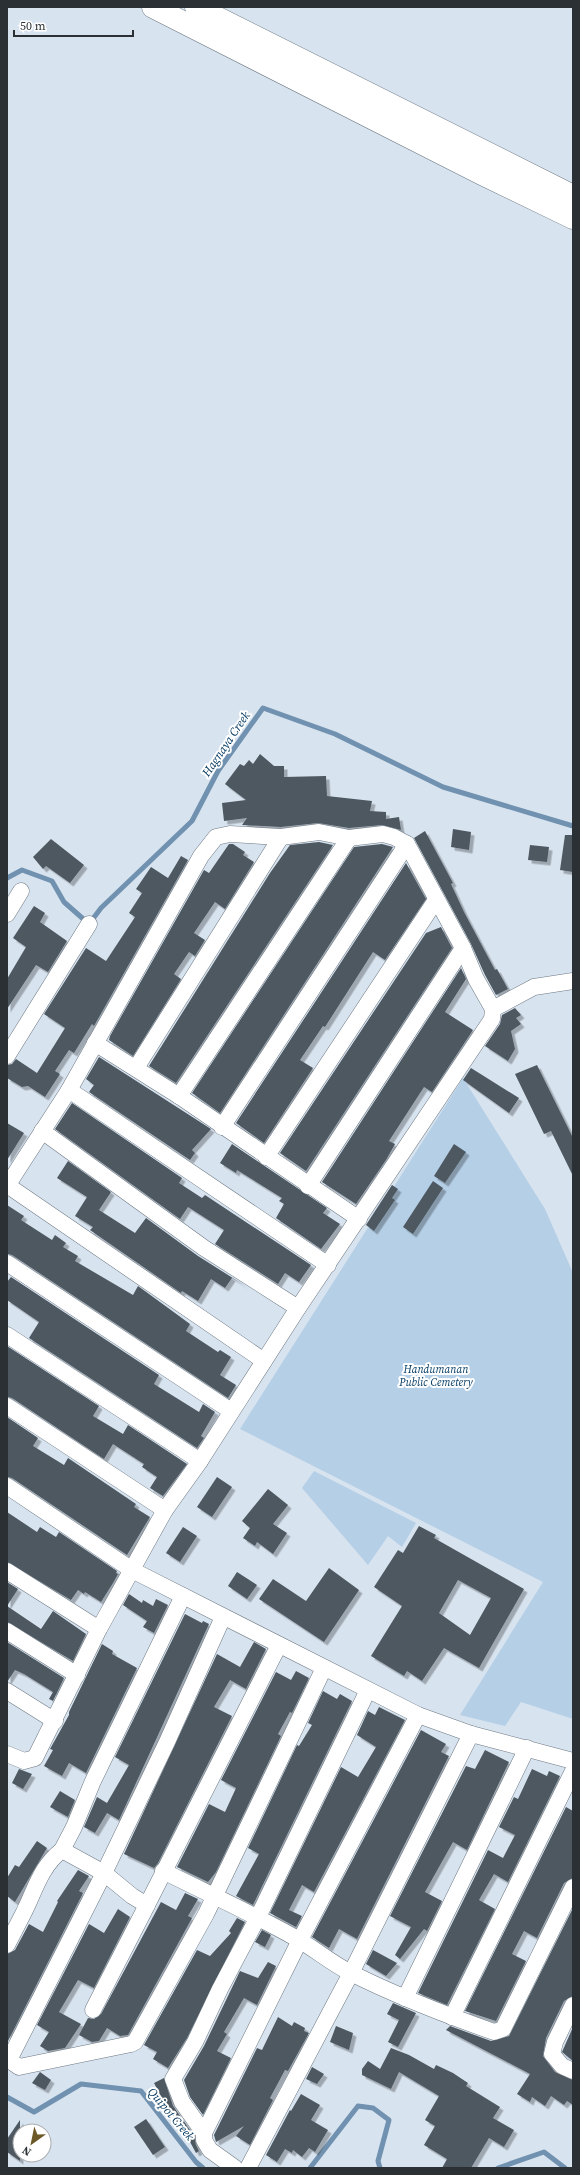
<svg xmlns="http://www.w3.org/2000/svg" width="580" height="2175" font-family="'Source Serif 4',serif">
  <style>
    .green { fill: #b5cfe7 }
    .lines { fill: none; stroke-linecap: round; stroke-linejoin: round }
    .stream { stroke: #7091af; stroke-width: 5 }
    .building { fill: #4d5861; fill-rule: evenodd; filter: url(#shadow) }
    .street-casing { stroke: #6e7983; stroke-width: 17 }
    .highway-casing { stroke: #6e7983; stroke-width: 23 }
    .street { stroke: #fff; stroke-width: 16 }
    .highway { stroke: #fff; stroke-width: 22 }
    .labels { text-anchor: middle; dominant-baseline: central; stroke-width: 4; stroke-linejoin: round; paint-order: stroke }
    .park-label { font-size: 11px; font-style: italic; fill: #043c66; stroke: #fff }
    .water-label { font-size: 12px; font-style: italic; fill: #003760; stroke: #fff }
  </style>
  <defs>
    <filter id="shadow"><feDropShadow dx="3.5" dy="3.5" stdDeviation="0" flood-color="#0004"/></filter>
  </defs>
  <rect width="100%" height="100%" fill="#d7e3ef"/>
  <g class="green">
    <polygon points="463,1078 545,1209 573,1273 573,1719 521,1702 505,1726 460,1715 543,1582 240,1429"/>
    <polygon points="314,1471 416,1523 402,1547 388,1536 368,1565 302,1488"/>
  </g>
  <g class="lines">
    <g class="stream">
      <polyline points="7,878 22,870 52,881 64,902 89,924 101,908 192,821 218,771 263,708 335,734 443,787 573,826"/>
      <polyline points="7,2097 34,2112 81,2084 141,2091 196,2162 203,2168"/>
      <polyline points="310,2168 358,2106 373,2108 389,2120 378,2161 380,2168"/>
      <polyline points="498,2168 544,2152 565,2168"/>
    </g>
  </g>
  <g class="building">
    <polygon points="260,754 274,766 284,766 284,777 326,776 327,796 372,801 370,811 386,812 386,819 399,817 401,830 382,825 349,828 318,823 281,827 242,825 247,818 224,821 222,803 246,800 225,784 240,764 244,766 249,760 253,764"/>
    <polygon points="453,829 471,832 469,850 451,847"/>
    <polygon points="425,831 453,883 451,884 464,912 495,970 497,969 508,989 496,995 485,975 471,944 414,838"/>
    <polygon points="565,835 573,835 573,872 560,870"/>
    <polygon points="51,839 84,865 70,883 46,866 43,869 33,857"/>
    <polygon points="319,842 333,845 176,1083 149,1066 270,873 290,845"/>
    <polygon points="229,844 233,844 245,852 243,855 254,862 225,909 215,902 194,933 205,940 195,956 189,952 174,974 181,979 133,1056 109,1040 110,1036 204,870 209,873"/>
    <polygon points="382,844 393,847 220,1113 192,1093 354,847"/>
    <polygon points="530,845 549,847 547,862 528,860"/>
    <polygon points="181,856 188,860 94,1026 92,1024 74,1053 69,1050 55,1071 60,1074 45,1097 28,1086 22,1087 7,1078 7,1065 12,1064 16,1059 37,1073 65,1028 44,1014 86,948 106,961 135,917 129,913 142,893 136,889 151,867 168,878"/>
    <polygon points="406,863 426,899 385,960 373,952 325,1027 323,1026 300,1060 313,1068 264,1143 236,1123"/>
    <polygon points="34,906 45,913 40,922 67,941 48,972 36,965 7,1009 7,979 26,947 13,938"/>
    <polygon points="441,927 452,948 306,1171 280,1153 426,933"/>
    <polygon points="461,968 466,979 445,1012 473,1030 432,1092 424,1087 389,1141 395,1144 386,1160 356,1204 322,1182"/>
    <polygon points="515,1008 521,1015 516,1018 521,1024 511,1031 515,1049 508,1061 485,1046 500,1024 502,1015"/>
    <polygon points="99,1057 211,1129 192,1150 195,1153 190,1160 89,1092 94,1085 86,1079"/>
    <polygon points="537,1065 573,1138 573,1176 551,1131 544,1134 515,1074"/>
    <polygon points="471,1068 519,1098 509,1113 463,1080"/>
    <polygon points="72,1103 182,1178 179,1183 202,1198 205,1195 311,1265 299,1282 285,1273 278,1284 215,1244 224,1230 188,1207 180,1219 55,1129"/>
    <polygon points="7,1123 24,1133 7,1160"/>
    <polygon points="232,1144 327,1208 323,1213 340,1224 321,1249 276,1218 284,1204 279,1201 282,1198 237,1170 236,1173 220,1163"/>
    <polygon points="454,1144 466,1152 445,1183 434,1176"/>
    <polygon points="68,1161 111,1192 99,1210 135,1233 146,1218 198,1256 247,1287 232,1278 225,1288 211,1279 198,1301 182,1291 181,1293 90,1230 93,1227 75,1216 87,1197 57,1178"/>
    <polygon points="433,1181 443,1188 413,1234 403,1227"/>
    <polygon points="392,1185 398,1189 392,1198 395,1200 374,1231 366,1225"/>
    <polygon points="7,1205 24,1216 21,1220 52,1240 55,1235 66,1243 63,1247 78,1256 75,1261 133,1295 138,1286 190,1324 186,1331 218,1352 220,1350 231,1357 220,1375 236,1385 228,1398 12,1255 7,1254"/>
    <polygon points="11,1277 159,1375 154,1384 199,1412 203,1404 215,1412 201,1436 204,1438 197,1448 29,1338 39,1322 7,1300 7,1282"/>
    <polygon points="7,1346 99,1406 93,1416 123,1434 128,1425 187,1464 163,1496 150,1488 157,1477 142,1467 144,1464 113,1444 104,1459 12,1398 7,1397"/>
    <polygon points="7,1417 38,1438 33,1446 64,1465 68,1458 136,1504 134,1507 150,1517 127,1555 12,1478 7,1477"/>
    <polygon points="217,1477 232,1487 212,1517 197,1507"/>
    <polygon points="268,1489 288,1505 273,1524 287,1533 273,1554 257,1542 255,1546 243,1538 250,1528 242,1521"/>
    <polygon points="7,1512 37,1532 40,1527 56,1537 59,1532 117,1571 116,1573 118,1574 113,1583 101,1602 85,1592 84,1594 78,1590 71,1600 7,1562"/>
    <path d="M419,1526L436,1535L434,1538L524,1589L479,1668L444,1648L422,1681L407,1671L404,1676L371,1656L402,1606L374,1587L398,1550L403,1553ZM458,1580L491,1598L470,1635L439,1613Z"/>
    <polygon points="183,1527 197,1536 180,1562 166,1553"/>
    <polygon points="329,1568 359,1590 324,1642 259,1599 273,1579 306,1601"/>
    <polygon points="237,1572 257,1585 247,1599 228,1586"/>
    <polygon points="7,1582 18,1589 7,1606"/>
    <polygon points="129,1594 142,1603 143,1600 153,1606 156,1599 168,1605 154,1633 143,1627 147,1621 123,1605"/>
    <polygon points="7,1606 41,1629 53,1611 86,1634 73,1661 7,1622"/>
    <polygon points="185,1614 202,1623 203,1621 209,1624 119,1820 107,1813 95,1833 84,1827 97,1797 107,1803 129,1765 115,1757"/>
    <polygon points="7,1642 64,1678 53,1701 49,1699 53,1692 24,1674 15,1670 7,1682"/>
    <polygon points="254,1642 266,1649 246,1689 230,1680 214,1707 232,1716 158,1863 154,1868 124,1854 217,1654 240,1667"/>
    <polygon points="102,1644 113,1651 112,1654 137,1668 86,1773 69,1763 62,1776 44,1766 53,1750 50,1749 69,1715 69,1712"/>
    <polygon points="296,1671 309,1678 292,1713 290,1712 278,1734 281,1736 216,1872 208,1882 177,1867 209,1804 225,1812 236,1788 221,1780 276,1672 291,1680"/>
    <polygon points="323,1691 337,1699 340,1694 352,1701 253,1905 236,1896 259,1854 248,1848 297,1745 299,1746 312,1725 308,1723"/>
    <polygon points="379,1707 405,1720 314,1892 302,1885 289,1910 302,1916 296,1927 270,1913 341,1767 358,1777 376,1747 357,1735 368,1711 375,1715"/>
    <polygon points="421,1730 446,1744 441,1752 449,1756 357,1939 339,1929 329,1948 312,1937"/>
    <polygon points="485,1750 509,1762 467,1850 453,1842 425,1892 442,1901 427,1931 424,1929 400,1959 395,1955 411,1927 390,1916 466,1766 475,1769"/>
    <polygon points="19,1769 32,1774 23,1789 12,1783"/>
    <polygon points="532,1769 547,1776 549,1771 560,1776 508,1882 494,1874 479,1900 495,1909 447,2005 418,1993 488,1850 503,1858 515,1835 499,1827 514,1797 518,1799"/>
    <polygon points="60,1791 75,1800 68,1817 50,1807"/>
    <polygon points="566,1807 573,1811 573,1878 564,1883 537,1938 524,1931 512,1954 526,1961 496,2021 465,2011"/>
    <polygon points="37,1841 47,1848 15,1902 7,1896 7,1878 15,1865 19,1867"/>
    <polygon points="78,1870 89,1876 79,1891 83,1893 7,2043 7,1954 15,1950 29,1924 43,1932 58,1902 57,1901"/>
    <polygon points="185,1893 198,1899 188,1916 192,1918 128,2035 120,2036 107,2028 99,2041 92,2042 79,2035 88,2018 94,2019 101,2014 161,1902 176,1910"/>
    <polygon points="573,1908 573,1996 564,2001 546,2038 543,2056 555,2072 573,2080 573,2105 567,2101 564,2105 551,2096 545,2106 532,2097 530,2102 517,2094 530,2074 446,2030 450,2026 491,2041 509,2036"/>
    <polygon points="118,1909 130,1917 94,1988 78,1980 59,2012 81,2024 65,2048 48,2051 40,2046 49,2032 37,2025 89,1924 104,1933"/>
    <polygon points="237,1918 245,1922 187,2038 168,2068 153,2059 157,2052 144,2045 197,1950 210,1956 231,1933 229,1931"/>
    <polygon points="262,1930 271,1935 265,1947 255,1942"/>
    <polygon points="373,1950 397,1963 386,1976 366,1964"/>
    <polygon points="268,1962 276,1966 257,2005 244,1998 224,2032 227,2034 217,2051 231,2058 203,2115 190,2097 184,2080 204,2046 240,1971 258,1978"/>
    <polygon points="393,2003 416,2013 398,2047 388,2042 399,2020 387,2014"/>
    <polygon points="278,2017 292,2026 294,2022 305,2028 304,2031 309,2033 288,2071 285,2070 270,2098 273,2100 250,2145 236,2136 244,2126 216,2142 214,2135 257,2048 262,2050"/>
    <polygon points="336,2026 353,2033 349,2050 330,2042"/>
    <polygon points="573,2027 573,2061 562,2052"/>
    <polygon points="391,2048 409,2055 434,2069 436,2065 453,2073 468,2083 466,2086 500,2107 493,2118 514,2130 504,2147 489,2138 471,2168 442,2168 447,2159 424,2145 435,2126 425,2120 439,2096 399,2072 391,2089 362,2075 362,2069 368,2061 380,2069"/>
    <polygon points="312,2067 324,2074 317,2084 306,2079"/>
    <polygon points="40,2072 51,2080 45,2090 32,2083"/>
    <polygon points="164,2078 173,2106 194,2136 196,2145 199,2151 196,2153 182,2127 181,2128 165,2107 166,2106 154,2083"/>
    <polygon points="301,2094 320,2105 311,2120 328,2130 315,2152 309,2148 302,2157 293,2150 292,2153 285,2149 277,2162 266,2155 290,2110 291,2111"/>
    <polygon points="146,2119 165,2147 153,2155 134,2127"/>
    <polygon points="20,2120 20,2161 7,2152 7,2139"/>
  </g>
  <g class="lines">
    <g class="street-casing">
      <g id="street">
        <polyline points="7,914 21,891"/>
        <polyline points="493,1009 534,987 573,981"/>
        <polyline points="95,1043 179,1096 359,1219"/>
        <polyline points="7,1056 89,924"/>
        <polyline points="136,1068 281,837"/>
        <polyline points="69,1090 328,1265"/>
        <polyline points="179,1096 349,838"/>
        <polyline points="222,1127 407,844"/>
        <polyline points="42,1131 204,1248 298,1308"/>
        <polyline points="266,1157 436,900"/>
        <polyline points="7,1185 264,1361"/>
        <polyline points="7,1186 69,1090 201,856 216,837 230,834 281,837 319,832 349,838 383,834 394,837 407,844 463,948 476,979 493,1009 492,1019 298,1308 200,1461 165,1510 99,1629 35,1758 24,1761 7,1754"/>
        <polyline points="308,1186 463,948"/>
        <polyline points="7,1263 231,1411"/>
        <polyline points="7,1335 200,1461"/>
        <polyline points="7,1406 165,1510"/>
        <polyline points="7,1486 132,1570 418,1715 471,1734 573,1761"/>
        <polyline points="7,1571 99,1629"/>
        <polyline points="223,1617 167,1742 104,1873 9,2060 19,2067 131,2044 135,2042 206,1914 324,1668"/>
        <polyline points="7,1631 77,1675"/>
        <polyline points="7,1691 55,1721"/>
        <polyline points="62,1850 74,1827 93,1781 183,1596"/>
        <path d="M163,1871C207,1893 251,1913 294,1937C314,1948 332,1964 353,1974C399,1997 446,2015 494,2032L503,2029L573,1887"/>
        <path d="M7,1945C12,1935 18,1924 23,1914C35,1891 40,1867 62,1850L104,1873L132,1896L147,1905L279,1645"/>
        <polyline points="405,1998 527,1748"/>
        <polyline points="573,2005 555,2042 552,2054 562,2066 573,2071"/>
        <polyline points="93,2010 147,1905"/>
        <polyline points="452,2017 573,1771"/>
        <polyline points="204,2133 300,1940 418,1715"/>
        <polyline points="235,2168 210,2150 204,2140 204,2133 182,2102 173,2079 195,2042 220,1989 258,1917 368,1690"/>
        <polyline points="248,2168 351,1973 471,1734"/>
      </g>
    </g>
    <g class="highway-casing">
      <g id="highway">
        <polyline points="153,7 482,174 573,218"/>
        <polyline points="196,7 573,196"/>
      </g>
    </g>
    <use href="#street" class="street"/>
    <use href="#highway" class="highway"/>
  </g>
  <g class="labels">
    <g class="park-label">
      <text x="436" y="1369">Handumanan<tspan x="436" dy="13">Public Cemetery</tspan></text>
    </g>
    <g class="water-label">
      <text transform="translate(226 744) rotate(-56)">Hagnaya Creek</text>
      <text transform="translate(171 2114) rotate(50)">Quipot Creek</text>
    </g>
  </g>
  <rect width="580" height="2175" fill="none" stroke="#2b3034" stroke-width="16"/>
  <g transform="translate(32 2143) rotate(213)"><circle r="19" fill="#ffffff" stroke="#aaacae"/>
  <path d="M0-3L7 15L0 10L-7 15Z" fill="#6d5827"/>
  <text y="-6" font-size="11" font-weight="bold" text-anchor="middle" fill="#2b3034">N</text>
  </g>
  <path d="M14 30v6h119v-6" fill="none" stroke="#2b3034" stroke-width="2"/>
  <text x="20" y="30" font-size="12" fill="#2b3034" stroke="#ffffff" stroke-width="3" paint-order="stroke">50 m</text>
</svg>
